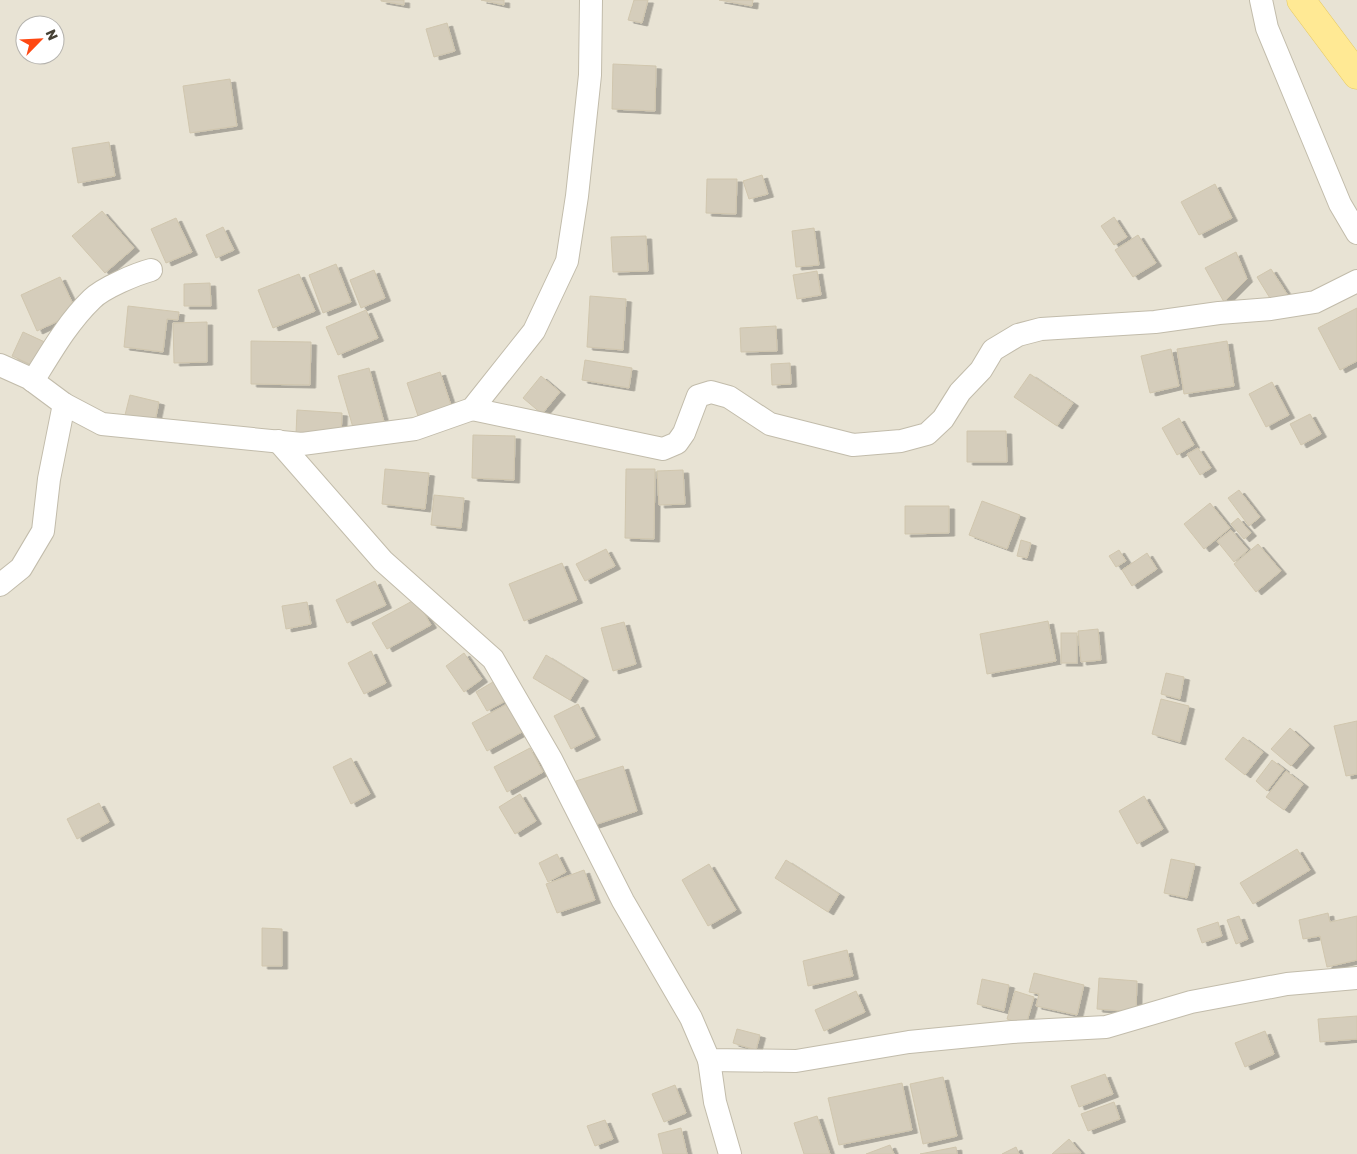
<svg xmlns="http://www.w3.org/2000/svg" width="1357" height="1154" font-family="Rubik,sans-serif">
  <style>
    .residential { fill: #e8e3d4; fill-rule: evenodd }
    .building { fill: #d5cdbb; stroke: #d0c6ae; filter: url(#shadow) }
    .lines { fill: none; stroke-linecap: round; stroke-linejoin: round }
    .street-casing { stroke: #c2bcab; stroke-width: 24 }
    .primary-casing { stroke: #e6c961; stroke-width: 29 }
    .street { stroke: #fff; stroke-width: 22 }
    .primary { stroke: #ffe994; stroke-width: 28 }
  </style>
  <defs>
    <filter id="shadow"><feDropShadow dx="5.5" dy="3" stdDeviation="0" flood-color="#0004"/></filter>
  </defs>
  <rect width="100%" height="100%" fill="#f3f0e6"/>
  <path class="residential" d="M0,0H1357V1154H0ZM25,25H55V55H25Z"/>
  <g class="building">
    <polygon points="381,0 404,0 404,5 381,1"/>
    <polygon points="481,0 504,0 504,5"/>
    <polygon points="634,0 648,0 642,23 628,20"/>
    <polygon points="719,0 753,0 752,6"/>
    <polygon points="447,23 455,51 434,57 426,29"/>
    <polygon points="613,64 656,66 655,111 612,109"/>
    <polygon points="230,79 237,126 190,133 183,86"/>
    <polygon points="109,142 115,176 78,183 72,148"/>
    <polygon points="762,175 768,194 749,199 743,181"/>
    <polygon points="707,179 737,179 736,214 706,213"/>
    <polygon points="1215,184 1232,218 1199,235 1181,202"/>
    <polygon points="102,211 134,248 105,273 72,236"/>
    <polygon points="1114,217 1127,237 1114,245 1101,226"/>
    <polygon points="176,218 192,252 166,263 151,229"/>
    <polygon points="223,227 234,250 216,258 206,235"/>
    <polygon points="814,228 819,265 796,267 792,231"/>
    <polygon points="1138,235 1156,263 1133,277 1115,250"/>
    <polygon points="646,236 648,271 613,272 611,237"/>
    <polygon points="1236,252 1247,279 1224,302 1205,268"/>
    <polygon points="336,264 351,302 323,313 309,275"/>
    <polygon points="1271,269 1287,294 1273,303 1257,277"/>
    <polygon points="374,270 385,298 361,308 350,280"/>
    <polygon points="817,271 821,295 797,299 793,275"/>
    <polygon points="299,274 315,311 273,328 258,290"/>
    <polygon points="60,277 77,312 37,331 21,295"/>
    <polygon points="210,283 211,306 184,306 184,284"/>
    <polygon points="590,296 626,299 623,350 587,347"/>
    <polygon points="128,306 179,312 178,320 167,319 163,352 124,347"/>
    <polygon points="1357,308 1357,361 1340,370 1318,328"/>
    <polygon points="366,310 378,338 338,355 326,327"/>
    <polygon points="207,322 207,362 174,363 173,323"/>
    <polygon points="776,326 777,351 741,352 740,328"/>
    <polygon points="23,332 49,344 38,368 12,356"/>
    <polygon points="251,341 311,342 310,385 251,384"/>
    <polygon points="1227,341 1234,386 1184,394 1177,349"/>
    <polygon points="1171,349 1179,386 1150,393 1141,356"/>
    <polygon points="585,360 632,368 629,388 582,380"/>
    <polygon points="790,363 791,384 772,385 771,364"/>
    <polygon points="369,368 384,422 354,431 338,376"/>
    <polygon points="440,372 451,405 418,416 407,383"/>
    <polygon points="1030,374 1073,403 1057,426 1014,397"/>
    <polygon points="541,376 560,392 542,414 523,398"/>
    <polygon points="1272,382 1289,415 1266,427 1249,394"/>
    <polygon points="130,395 159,402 154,426 124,419"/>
    <polygon points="297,410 342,413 341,437 296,434"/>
    <polygon points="1310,414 1321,434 1301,445 1290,424"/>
    <polygon points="1179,418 1194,445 1177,455 1162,428"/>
    <polygon points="967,431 1006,431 1007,462 967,462"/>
    <polygon points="473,435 515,436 514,480 472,478"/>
    <polygon points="1198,448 1211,468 1200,475 1187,454"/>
    <polygon points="385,469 429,473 425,509 382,504"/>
    <polygon points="626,469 655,469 654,539 625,538"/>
    <polygon points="683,470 685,504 659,505 657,471"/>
    <polygon points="1239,490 1260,517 1249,526 1228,498"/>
    <polygon points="434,495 464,498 461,528 431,525"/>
    <polygon points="982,501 1020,515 1007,549 969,535"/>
    <polygon points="1210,503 1230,528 1204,549 1184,524"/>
    <polygon points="905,506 949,506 949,533 905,534"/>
    <polygon points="1238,518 1251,533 1244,539 1231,524"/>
    <polygon points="1231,530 1248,550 1234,562 1217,541"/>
    <polygon points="1021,540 1031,543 1027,558 1017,556"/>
    <polygon points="1258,544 1281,571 1256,592 1234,564"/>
    <polygon points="606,549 615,566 585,581 576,564"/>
    <polygon points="1119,550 1126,561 1116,567 1109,556"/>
    <polygon points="1147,553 1157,569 1132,586 1122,570"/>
    <polygon points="562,563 577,600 524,621 509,584"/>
    <polygon points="375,581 386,605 347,623 336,600"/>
    <polygon points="416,599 431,625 387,649 372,623"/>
    <polygon points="307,602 311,624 286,629 282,606"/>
    <polygon points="1048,621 1056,661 987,674 980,634"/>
    <polygon points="624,622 636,664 613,671 601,628"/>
    <polygon points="1098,629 1101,660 1081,662 1078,631"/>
    <rect x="1061" y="633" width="16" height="30"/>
    <polygon points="371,651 386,683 364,694 348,663"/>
    <polygon points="464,653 482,679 464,692 446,666"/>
    <polygon points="546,655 583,678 570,700 533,678"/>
    <polygon points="1166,673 1184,677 1180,699 1161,694"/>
    <polygon points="498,679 509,699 487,711 476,692"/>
    <polygon points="1161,699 1189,706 1180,742 1152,734"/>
    <polygon points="507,704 522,732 487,751 472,723"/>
    <polygon points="578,704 595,737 571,749 554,716"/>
    <polygon points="1357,721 1357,774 1346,776 1334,726"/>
    <polygon points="1290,728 1309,745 1291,766 1271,749"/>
    <polygon points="1243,737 1263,752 1245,775 1225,759"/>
    <polygon points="530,748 543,772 507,792 494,767"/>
    <polygon points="351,758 370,794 351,804 333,767"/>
    <polygon points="1272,760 1284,769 1267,791 1256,781"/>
    <polygon points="623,766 637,811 591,826 576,781"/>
    <polygon points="1286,771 1303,784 1284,810 1266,797"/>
    <polygon points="520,794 536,821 515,834 499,807"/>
    <polygon points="1144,796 1163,829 1137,844 1119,811"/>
    <polygon points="99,803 109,822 77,839 67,819"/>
    <polygon points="1297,849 1310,870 1253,904 1240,883"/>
    <polygon points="557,854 566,872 548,882 539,863"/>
    <polygon points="1171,859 1195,864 1187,898 1164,893"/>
    <polygon points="786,860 839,894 828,912 775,878"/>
    <polygon points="709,864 736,910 708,926 682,880"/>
    <polygon points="584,870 595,900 557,913 546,884"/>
    <polygon points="1328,913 1330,922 1357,916 1357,960 1327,967 1320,936 1303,939 1299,920"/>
    <polygon points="1239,916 1248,939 1236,944 1227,920"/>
    <polygon points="1218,922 1222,936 1202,943 1197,929"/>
    <polygon points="262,928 282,929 282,966 262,966"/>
    <polygon points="847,950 853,976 808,986 803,961"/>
    <polygon points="1034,973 1084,985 1077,1015 1036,1006 1039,994 1029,992"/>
    <polygon points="1099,978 1137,981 1136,1012 1097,1009"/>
    <polygon points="982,979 1009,985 1004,1011 977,1004"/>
    <polygon points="856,991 865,1012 824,1031 815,1010"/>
    <polygon points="1015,991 1034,997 1026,1025 1007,1019"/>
    <polygon points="1357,1016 1357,1039 1320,1042 1318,1019"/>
    <polygon points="737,1029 760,1035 756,1050 733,1043"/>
    <polygon points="1265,1031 1274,1054 1245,1067 1235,1043"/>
    <polygon points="1105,1074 1113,1094 1079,1107 1071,1086"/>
    <polygon points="943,1077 957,1136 923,1144 910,1084"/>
    <polygon points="902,1083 912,1130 839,1145 828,1098"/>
    <polygon points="675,1085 686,1113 664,1122 652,1094"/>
    <polygon points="1114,1102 1120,1119 1088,1131 1081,1114"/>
    <polygon points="817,1116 830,1154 804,1154 794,1123"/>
    <polygon points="605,1120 613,1139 595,1146 587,1126"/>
    <polygon points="681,1128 687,1154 663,1154 658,1134"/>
    <polygon points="1069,1139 1081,1153 1052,1154"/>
    <polygon points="890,1145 894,1154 866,1154"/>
    <polygon points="956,1147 957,1154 920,1154"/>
    <polygon points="1016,1147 1019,1154 1002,1154"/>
  </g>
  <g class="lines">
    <g class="street-casing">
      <g id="street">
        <polyline points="1261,0 1267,28 1340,204 1357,233"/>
        <polyline points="0,365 29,378 64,404 102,424 302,444 415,429 472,409 534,331 567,261 577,196 590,75 591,0"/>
        <path d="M33,381C51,352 68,322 92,299C103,288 136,274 151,270"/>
        <polyline points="472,409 663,449 677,443 684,433 698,396 711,392 729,397 770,424 853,445 901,441 927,434 943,419 960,392 981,370 993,350 1018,335 1041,329 1155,322 1219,313 1271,309 1315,302 1357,281"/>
        <polyline points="278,441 383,561 493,659 551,759 623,901 691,1018 709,1060 796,1061 909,1042 1012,1032 1106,1027 1191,1002 1287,984 1357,978"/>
        <polyline points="0,585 21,568 43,531 49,479 64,404"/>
        <polyline points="709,1060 715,1102 730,1154"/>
      </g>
    </g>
    <g class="primary-casing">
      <polyline id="primary" points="1301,0 1357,75"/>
    </g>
    <use href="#street" class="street"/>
    <use href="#primary" class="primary"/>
  </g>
  <g transform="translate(40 40) rotate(66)"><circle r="24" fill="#ffffff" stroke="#b5b3ae"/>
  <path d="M0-4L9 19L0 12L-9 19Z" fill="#fe4812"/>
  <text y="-8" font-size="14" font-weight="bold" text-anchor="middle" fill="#464135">N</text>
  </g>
</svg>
